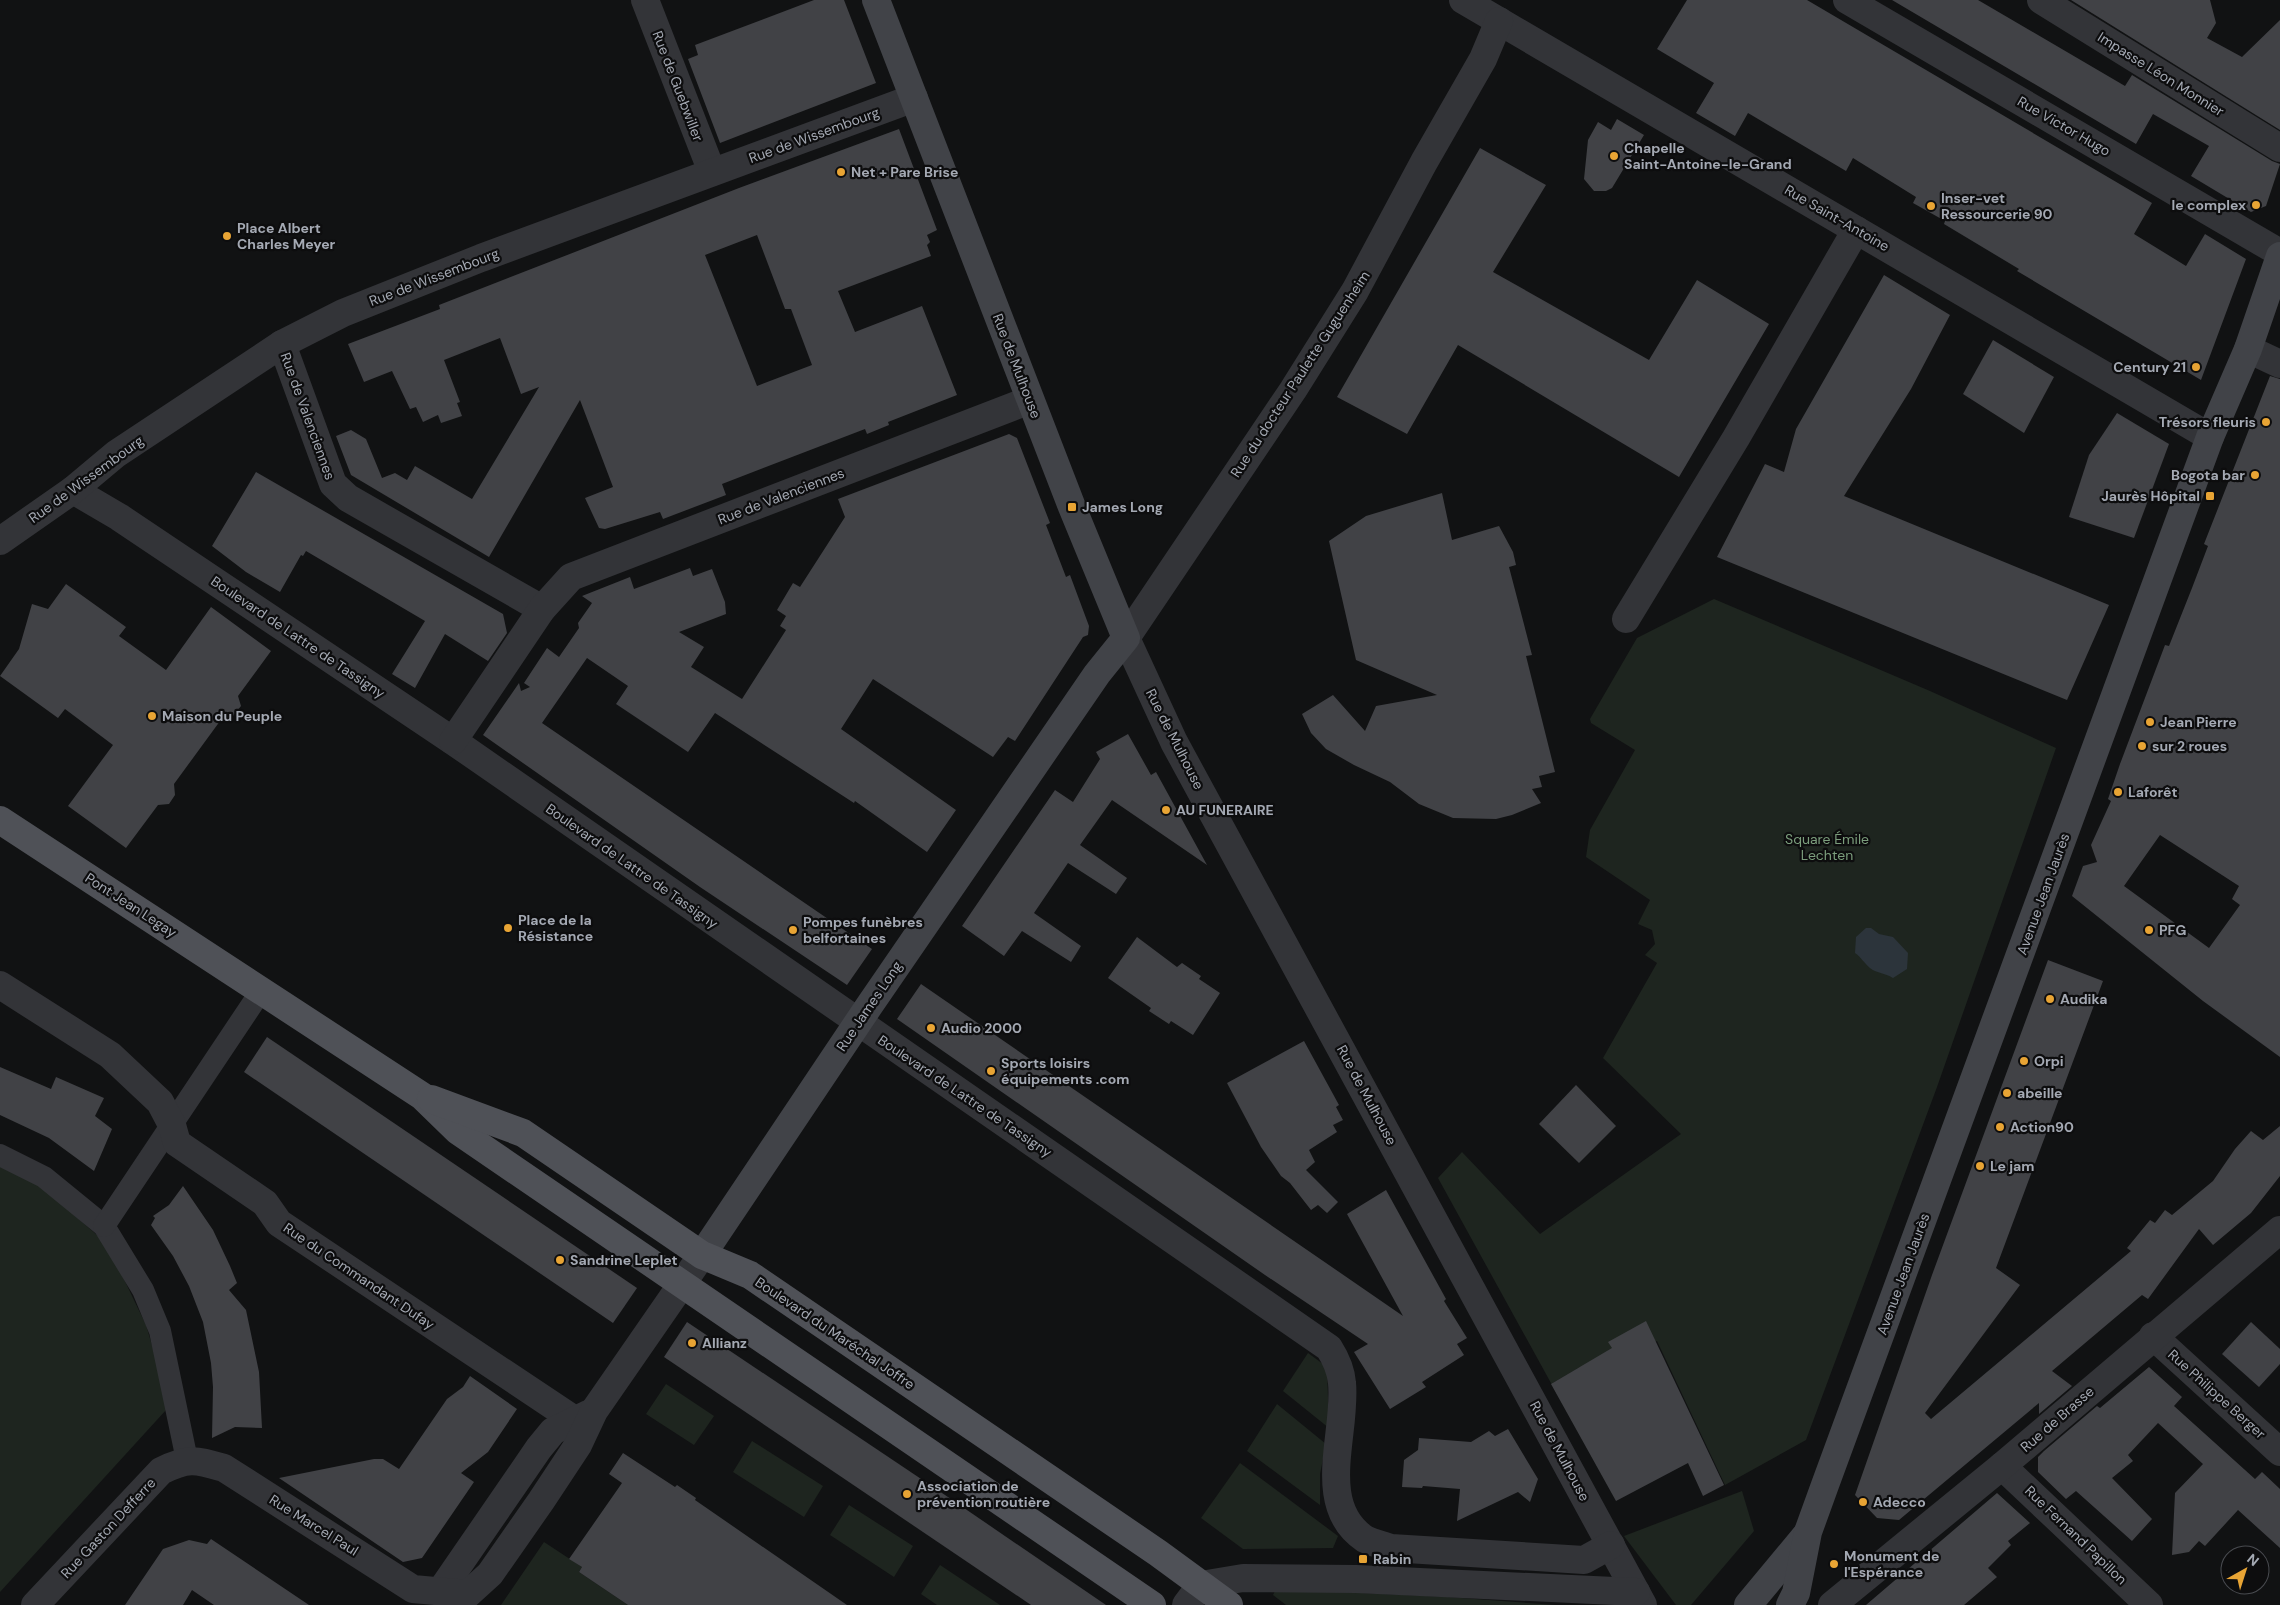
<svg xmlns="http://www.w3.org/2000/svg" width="2280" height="1605" font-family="'DM Sans',sans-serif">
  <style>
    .green { fill: #1e251f }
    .water { fill: #2c343b }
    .building { fill: #414246; fill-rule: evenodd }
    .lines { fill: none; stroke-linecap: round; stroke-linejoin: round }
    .pedestrian { stroke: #333438; stroke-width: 22 }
    .minor { stroke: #333438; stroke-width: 28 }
    .tertiary { stroke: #333438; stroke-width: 28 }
    .secondary { stroke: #414348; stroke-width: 28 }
    .primary { stroke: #4f5157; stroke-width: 28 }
    .poi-dot { fill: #e8a434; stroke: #0d0d0e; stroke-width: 2 }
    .labels { text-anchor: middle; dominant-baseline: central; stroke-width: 4.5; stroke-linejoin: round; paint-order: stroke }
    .street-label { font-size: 14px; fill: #a4a9b3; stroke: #0d0d0e }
    .poi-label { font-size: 14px; font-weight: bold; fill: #a4a9b3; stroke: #0d0d0e; text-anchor: start }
    .park-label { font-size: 14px; fill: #7b9d7c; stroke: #0d0d0e }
  </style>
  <rect width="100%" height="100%" fill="#111213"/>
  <g class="green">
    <polygon points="1714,599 1930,691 2056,748 1937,1087 1806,1440 1725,1485 1657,1341 1587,1378 1580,1367 1553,1383 1557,1394 1438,1178 1462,1152 1540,1234 1681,1134 1603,1058 1657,963 1645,955 1655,944 1652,930 1638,924 1650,900 1586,857 1590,830 1635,750 1591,723 1590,719 1637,638"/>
    <polygon points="0,1163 38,1183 107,1244 146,1325 165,1389 166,1410 0,1592"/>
    <polygon points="1308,1353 1327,1367 1329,1428 1283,1391"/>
    <polygon points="666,1384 714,1416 694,1445 646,1414"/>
    <polygon points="1277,1404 1326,1444 1320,1474 1320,1505 1247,1451"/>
    <polygon points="752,1441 823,1486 804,1517 733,1472"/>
    <polygon points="1240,1463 1338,1536 1333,1548 1243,1549 1201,1518"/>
    <polygon points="1742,1491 1754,1531 1691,1605 1676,1605 1624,1536"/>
    <polygon points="849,1505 913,1546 894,1577 830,1535"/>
    <polygon points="544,1542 582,1567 579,1572 628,1605 501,1605"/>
    <polygon points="940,1565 1000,1605 937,1605 921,1594"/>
    <polygon points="1276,1589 1448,1597 1556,1605 1286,1605 1273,1595"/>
  </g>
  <path class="water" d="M1866,928H1871L1879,934L1893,937L1908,953L1907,969L1893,978C1885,973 1876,973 1870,968C1864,963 1861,957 1855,953L1856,937Z"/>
  <g class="building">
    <polygon points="814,0 844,0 876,83 720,143 688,59 698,55 695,45"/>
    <polygon points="1687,0 1807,0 2152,203 2134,234 2186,266 2205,234 2246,259 2201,380 2017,271 2019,269 1944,224 1945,221 1913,203 1916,197 1853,158 1846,171 1748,113 1735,136 1696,113 1714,83 1657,49"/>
    <polygon points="1892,0 1978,0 2125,86 2132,75 2272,161 2280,164 2266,206 2251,212 2191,176 2209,146 2153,114 2136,144"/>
    <polygon points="2071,0 2210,0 2216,23 2207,38 2242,57 2280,20 2280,130"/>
    <polygon points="1617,119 1644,135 1612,188 1606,191 1594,191 1584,179 1588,140 1598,122 1611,130"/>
    <path d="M899,129L937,230L927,235L930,242L927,245L931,256L838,291L855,332L922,306L957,395L888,422L889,425L867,434L865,429L722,484L726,495L663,519L660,512L605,529L599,528L585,498L613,487L580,400L489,557L351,475L336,436L351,430L366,439L382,478L395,473L407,480L415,466L472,499L539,387L521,394L500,338L444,360L460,402L457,403L462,416L441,423L438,415L423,422L416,407L410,409L392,371L364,382L348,344L440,309L439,305L739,188ZM757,235L785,309H791L812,365L757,386L705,255Z"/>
    <polygon points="1480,148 1546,185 1493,272 1649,360 1697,280 1769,324 1679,477 1458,345 1407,434 1337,397"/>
    <polygon points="1884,275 1950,315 1911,389 1844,496 2109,605 2067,700 1717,557 1765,464 1784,472 1796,429"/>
    <polygon points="1993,340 2054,377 2024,433 1963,394"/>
    <path d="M2270,376L2280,379V1057L2203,1001L2072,896L2083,866L2097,862L2091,845L2111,801L2108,799L2120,764L2165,645L2169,646L2192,588L2208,546L2204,544ZM2160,835L2239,886L2232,899L2240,905L2209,948L2124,886Z"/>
    <polygon points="2117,413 2169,444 2134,538 2069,517 2089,455"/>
    <polygon points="1009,434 1017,438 1050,523 1046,525 1066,577 1070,575 1089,626 1088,635 1083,637 1015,741 1008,737 993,757 873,679 841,729 956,810 927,852 855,801 854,803 715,713 688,752 616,704 628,686 587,658 542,723 872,949 847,985 700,887 483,735 519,683 521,691 530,687 524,683 547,648 559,657 579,628 578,623 592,603 582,596 630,577 634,589 690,568 693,576 712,569 725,602 726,614 679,632 704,647 691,667 742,699 786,630 780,626 786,616 777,610 793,583 800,587 845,517 838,499"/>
    <polygon points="256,472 503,614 507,633 488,661 445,634 415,688 392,674 425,621 306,551 303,556 301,555 280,592 246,572 212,546"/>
    <polygon points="1442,493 1452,540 1499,526 1513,552 1516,565 1509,567 1532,655 1526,656 1555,772 1539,776 1542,787 1532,789 1541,803 1512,815 1496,819 1453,818 1419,804 1390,782 1354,765 1326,749 1311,733 1302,714 1333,695 1365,731 1376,706 1437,695 1356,660 1329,541 1366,516"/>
    <polygon points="66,584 126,627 119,636 166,670 211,607 271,651 238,696 241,706 233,716 223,717 174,784 175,795 169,804 158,805 126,848 68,806 113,745 65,709 58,718 0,676 19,649 32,604 48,609"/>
    <polygon points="1128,734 1151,775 1156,772 1207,865 1112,800 1080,845 1127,878 1116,894 1068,863 1034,913 1081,946 1071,962 1022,931 1004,956 962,926 1055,790 1073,802 1100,759 1096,752"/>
    <polygon points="1137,937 1177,967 1182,963 1201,976 1199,979 1220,993 1193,1035 1171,1021 1169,1024 1149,1011 1151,1008 1108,978"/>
    <polygon points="2048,960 2103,981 1996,1268 2020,1285 1925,1413 1931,1419 2131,1251 2127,1248 2150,1220 2155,1223 2165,1210 2172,1215 2213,1181 2235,1149 2251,1131 2263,1140 2280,1126 2280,1176 2251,1213 2213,1245 2199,1229 2148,1299 2142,1295 2052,1371 2072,1386 2039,1414 2039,1403 1899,1520 1877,1518 1855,1495 1932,1275"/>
    <polygon points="921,984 1403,1316 1347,1214 1386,1190 1446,1299 1444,1301 1467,1338 1457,1344 1464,1355 1422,1382 1426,1387 1390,1409 1354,1352 1368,1344 1265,1275 897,1019"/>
    <polygon points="267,1037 637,1288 613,1323 244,1072"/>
    <polygon points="1304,1041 1339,1105 1336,1107 1343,1120 1333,1125 1337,1132 1309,1150 1315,1162 1306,1170 1338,1202 1327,1213 1318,1205 1311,1210 1290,1183 1281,1176 1261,1147 1227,1083"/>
    <polygon points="0,1067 51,1089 56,1077 104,1098 95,1116 112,1129 94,1171 49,1138 0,1115"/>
    <polygon points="1576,1085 1616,1126 1579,1163 1539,1124"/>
    <polygon points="183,1186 213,1230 230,1266 237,1283 229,1290 246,1310 259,1372 262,1428 235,1427 212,1438 213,1387 211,1363 203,1322 189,1286 173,1256 151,1225 155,1218 153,1216 169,1205"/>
    <polygon points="1646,1321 1724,1485 1703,1496 1688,1463 1616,1501 1551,1384 1612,1348 1608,1342"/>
    <polygon points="687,1322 945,1495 1106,1605 1031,1605 664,1357"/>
    <polygon points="2251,1322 2280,1349 2280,1364 2259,1387 2222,1354"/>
    <polygon points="2149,1367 2182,1397 2174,1406 2255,1479 2262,1472 2280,1489 2280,1548 2238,1510 2205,1546 2199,1541 2189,1552 2172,1555 2175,1493 2203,1464 2158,1423 2128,1455 2133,1461 2112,1478 2152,1519 2132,1541 2076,1491 2066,1499 2038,1472 2038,1457 2044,1451 2097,1406 2100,1408"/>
    <polygon points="470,1376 517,1409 488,1452 461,1473 474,1482 422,1558 403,1562 279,1478 374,1459 383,1459 399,1469 447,1399 463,1387"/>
    <polygon points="1508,1429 1538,1479 1530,1502 1518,1492 1457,1521 1460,1489 1423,1486 1422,1488 1402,1487 1404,1460 1418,1450 1419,1438 1471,1442 1489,1431 1495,1436"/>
    <polygon points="623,1453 675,1487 677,1485 696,1498 695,1500 847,1605 628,1605 579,1572 582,1567 569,1559 622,1483 609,1474"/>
    <polygon points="1997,1493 2030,1523 2008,1541 2011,1545 1988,1568 1997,1577 1964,1605 1866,1605"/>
    <polygon points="211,1539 309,1605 214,1605 192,1590 183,1605 125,1605 163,1549 189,1540 207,1544"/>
  </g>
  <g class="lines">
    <g class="pedestrian">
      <polyline points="0,1155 44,1177 104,1226 143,1290 160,1331 187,1460"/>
      <polyline points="104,1226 261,991"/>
    </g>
    <g class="minor">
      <polyline points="645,0 712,172"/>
      <polyline points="1463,0 2210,437"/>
      <polyline points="1847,0 2280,253"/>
      <polyline points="2041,0 2280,148"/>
      <polyline points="1499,21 1483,59 1424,162 1355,291 1293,390 1126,638 1174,742 1643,1605"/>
      <polyline points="282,344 333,484 348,498 542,609"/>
      <polyline points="2248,349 2280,364"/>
      <path d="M73,490L119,517L453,741L1329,1348C1336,1359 1341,1370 1342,1383C1347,1433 1314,1505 1365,1539C1373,1543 1383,1545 1391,1548L1584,1560L1611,1545"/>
      <polyline points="1626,619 1736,438 1856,230"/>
      <polyline points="453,741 542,609 571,577 1030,400"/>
      <polyline points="0,985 110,1055 160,1102 172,1125 177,1143 265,1203 279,1223 576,1421"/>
      <polyline points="2153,1336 2280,1452"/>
      <polyline points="2002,1466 2149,1605"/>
      <polyline points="1201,1585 1243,1578 1356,1579 1636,1592"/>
      <polyline points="440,1592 539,1448 553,1431 588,1414"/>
      <path d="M35,1605L161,1471C189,1457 196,1460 224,1468L413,1589L468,1594L490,1574L541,1501L578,1445L594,1411L702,1255"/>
      <polyline points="1832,1605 2002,1466 2280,1230"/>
    </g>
    <g class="tertiary">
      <polyline points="0,541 73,490 116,454 282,344 343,313 481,258 914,98"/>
      <polyline points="1186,1605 1201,1585"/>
    </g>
    <g class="secondary">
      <polyline points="702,1255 869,1006 1097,674 1126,638 1072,507 876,0"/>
      <polyline points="1748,1605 1807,1534"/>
      <polyline points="1790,1605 1796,1593 1808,1532 1825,1485 2210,437 2248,349 2280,256"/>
    </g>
    <g class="primary">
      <polyline points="0,820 422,1096 458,1131 1152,1605"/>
      <polyline points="431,1099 523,1133 702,1255 750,1275 1158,1553 1229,1605"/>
    </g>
  </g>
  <g class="poi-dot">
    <circle cx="1614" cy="156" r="5"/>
    <circle cx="841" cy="172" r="5"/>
    <circle cx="2256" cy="205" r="5"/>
    <circle cx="1931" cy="206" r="5"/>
    <circle cx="227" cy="236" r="5"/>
    <circle cx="2196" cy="367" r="5"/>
    <circle cx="2266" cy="422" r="5"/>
    <circle cx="2255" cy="475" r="5"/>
    <rect x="2205" y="491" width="10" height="10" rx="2.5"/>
    <rect x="1067" y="502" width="10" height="10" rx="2.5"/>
    <circle cx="152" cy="716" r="5"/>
    <circle cx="2150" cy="722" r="5"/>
    <circle cx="2142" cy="746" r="5"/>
    <circle cx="2118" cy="792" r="5"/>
    <circle cx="1166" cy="810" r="5"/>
    <circle cx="508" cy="928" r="5"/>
    <circle cx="793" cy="930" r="5"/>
    <circle cx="2149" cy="930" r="5"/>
    <circle cx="2050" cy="999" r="5"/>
    <circle cx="931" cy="1028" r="5"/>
    <circle cx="2024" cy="1061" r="5"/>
    <circle cx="991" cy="1071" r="5"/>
    <circle cx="2007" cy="1093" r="5"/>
    <circle cx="2000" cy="1127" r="5"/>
    <circle cx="1980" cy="1166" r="5"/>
    <circle cx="560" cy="1260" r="5"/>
    <circle cx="692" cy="1343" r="5"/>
    <circle cx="907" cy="1494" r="5"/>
    <circle cx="1863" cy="1502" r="5"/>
    <rect x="1358" y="1554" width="10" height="10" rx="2.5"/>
    <circle cx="1834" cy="1564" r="5"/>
  </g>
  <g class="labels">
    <g class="street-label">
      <text transform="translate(2161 74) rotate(32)">Impasse Léon Monnier</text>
      <text transform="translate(678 86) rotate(69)">Rue de Guebwiller</text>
      <text transform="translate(2064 126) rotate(30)">Rue Victor Hugo</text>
      <text transform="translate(814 135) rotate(-20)">Rue de Wissembourg</text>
      <text transform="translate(1837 218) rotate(30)">Rue Saint-Antoine</text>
      <text transform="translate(434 277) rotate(-21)">Rue de Wissembourg</text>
      <text transform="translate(1017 366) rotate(69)">Rue de Mulhouse</text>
      <text transform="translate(1300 374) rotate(-57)">Rue du docteur Paulette Guguenheim</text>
      <text transform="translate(308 416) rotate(70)">Rue de Valenciennes</text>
      <text transform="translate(86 479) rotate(-36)">Rue de Wissembourg</text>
      <text transform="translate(781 496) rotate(-21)">Rue de Valenciennes</text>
      <text transform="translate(298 637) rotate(34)">Boulevard de Lattre de Tassigny</text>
      <text transform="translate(1175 739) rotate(63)">Rue de Mulhouse</text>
      <text transform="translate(632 866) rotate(35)">Boulevard de Lattre de Tassigny</text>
      <text transform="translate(2043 894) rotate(-70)">Avenue Jean Jaurès</text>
      <text transform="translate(131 905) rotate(33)">Pont Jean Legay</text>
      <text transform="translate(869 1006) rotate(-56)">Rue James Long</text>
      <text transform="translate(1367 1095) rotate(62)">Rue de Mulhouse</text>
      <text transform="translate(965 1096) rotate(34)">Boulevard de Lattre de Tassigny</text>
      <text transform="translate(1903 1274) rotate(-70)">Avenue Jean Jaurès</text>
      <text transform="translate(359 1276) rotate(34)">Rue du Commandant Dufay</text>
      <text transform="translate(835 1333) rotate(34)">Boulevard du Maréchal Joffre</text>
      <text transform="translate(2217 1394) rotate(42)">Rue Philippe Berger</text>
      <text transform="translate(2057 1419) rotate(-41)">Rue de Brasse</text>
      <text transform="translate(1560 1451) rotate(62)">Rue de Mulhouse</text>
      <text transform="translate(314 1525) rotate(32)">Rue Marcel Paul</text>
      <text transform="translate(108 1528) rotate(-47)">Rue Gaston Defferre</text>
      <text transform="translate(2076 1535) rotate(44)">Rue Fernand Papillon</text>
    </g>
    <g class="poi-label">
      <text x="1624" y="148">Chapelle<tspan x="1624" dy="16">Saint-Antoine-le-Grand</tspan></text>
      <text x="851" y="172">Net + Pare Brise</text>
      <text x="1941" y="198">Inser-vet<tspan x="1941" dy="16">Ressourcerie 90</tspan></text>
      <text x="2246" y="205" text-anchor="end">le complex</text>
      <text x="237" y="228">Place Albert<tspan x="237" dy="16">Charles Meyer</tspan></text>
      <text x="2186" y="367" text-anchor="end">Century 21</text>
      <text x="2256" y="422" text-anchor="end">Trésors fleuris</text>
      <text x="2245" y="475" text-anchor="end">Bogota bar</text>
      <text x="2200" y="496" text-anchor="end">Jaurès Hôpital</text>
      <text x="1082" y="507">James Long</text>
      <text x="162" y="716">Maison du Peuple</text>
      <text x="2160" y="722">Jean Pierre</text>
      <text x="2152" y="746">sur 2 roues</text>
      <text x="2128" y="792">Laforêt</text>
      <text x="1176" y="810">AU FUNERAIRE</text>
      <text x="518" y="920">Place de la<tspan x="518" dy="16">Résistance</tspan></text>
      <text x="803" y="922">Pompes funèbres<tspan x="803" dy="16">belfortaines</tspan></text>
      <text x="2159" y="930">PFG</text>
      <text x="2060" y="999">Audika</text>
      <text x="941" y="1028">Audio 2000</text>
      <text x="2034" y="1061">Orpi</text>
      <text x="1001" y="1063">Sports loisirs<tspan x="1001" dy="16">équipements .com</tspan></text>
      <text x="2017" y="1093">abeille</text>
      <text x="2010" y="1127">Action90</text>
      <text x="1990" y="1166">Le jam</text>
      <text x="570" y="1260">Sandrine Leplet</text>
      <text x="702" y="1343">Allianz</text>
      <text x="917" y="1486">Association de<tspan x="917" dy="16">prévention routière</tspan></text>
      <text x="1873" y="1502">Adecco</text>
      <text x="1844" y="1556">Monument de<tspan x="1844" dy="16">l'Espérance</tspan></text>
      <text x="1373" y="1559">Rabin</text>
    </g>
    <g class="park-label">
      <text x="1827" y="839">Square Émile<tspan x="1827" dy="16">Lechten</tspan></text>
    </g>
  </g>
  <g transform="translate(2245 1570) rotate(39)"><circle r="24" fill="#0d0d0e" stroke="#494b50"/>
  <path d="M0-4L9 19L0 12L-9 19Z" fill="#e8a434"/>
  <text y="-8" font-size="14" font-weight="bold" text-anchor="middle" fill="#a4a9b3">N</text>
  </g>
</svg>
